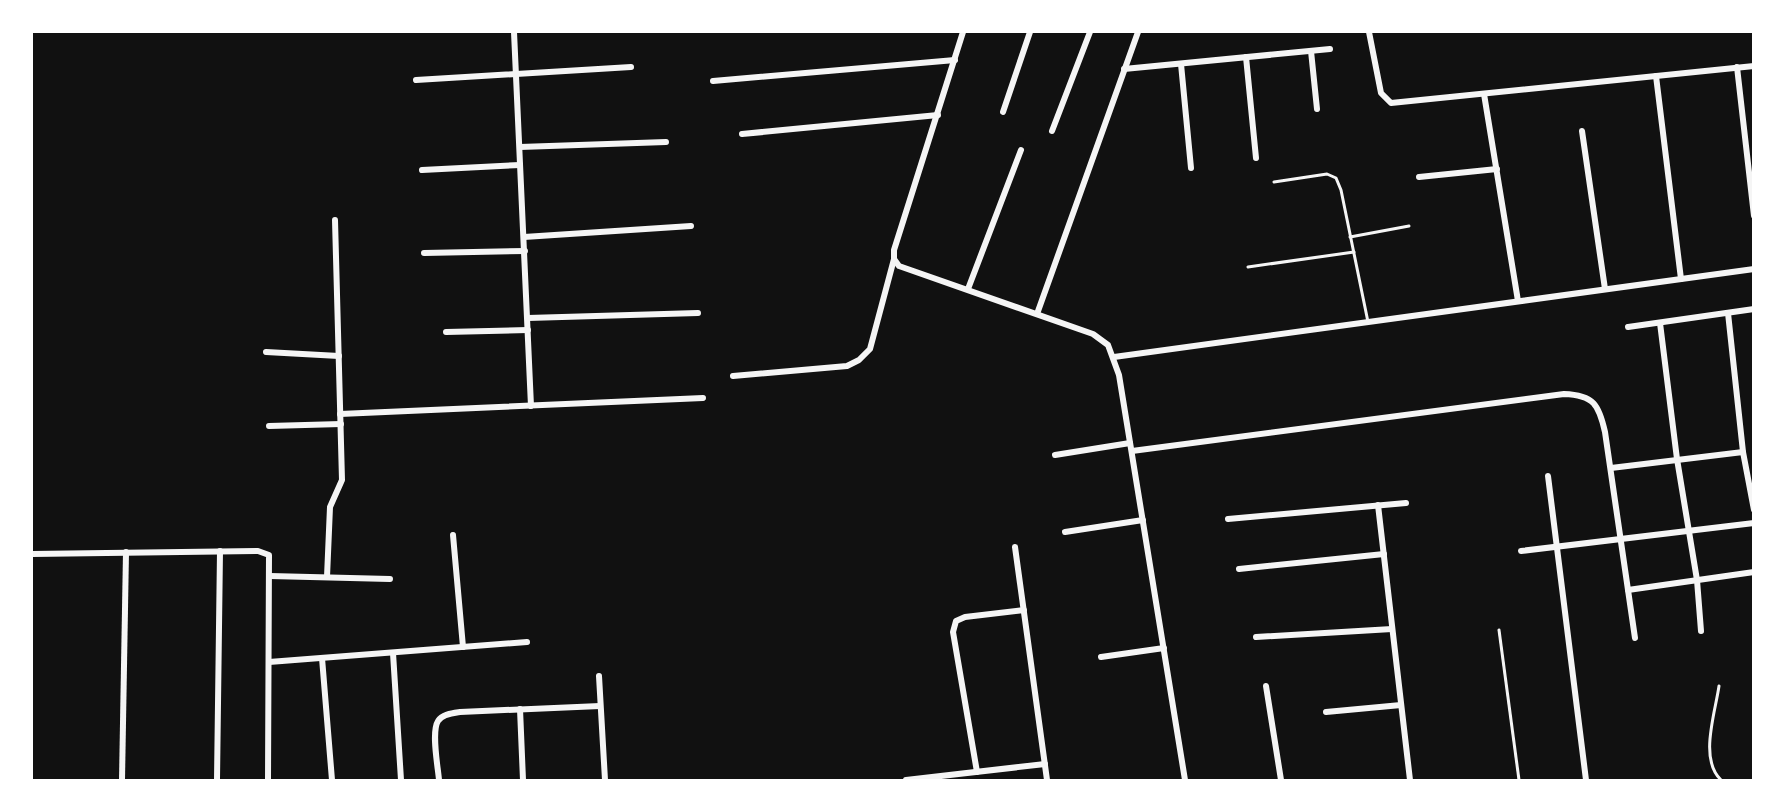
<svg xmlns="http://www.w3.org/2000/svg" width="1785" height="812" font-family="'Fira Sans',sans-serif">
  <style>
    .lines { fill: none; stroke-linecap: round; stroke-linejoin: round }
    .service { stroke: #f5f5f5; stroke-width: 3 }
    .minor { stroke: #f5f5f5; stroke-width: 6 }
  </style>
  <rect width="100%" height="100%" fill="#111"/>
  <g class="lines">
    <g class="service">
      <polyline points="1274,182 1327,174 1336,178 1341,190 1368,322"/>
      <polyline points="1350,237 1409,226"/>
      <polyline points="1248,267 1354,252"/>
      <polyline points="1499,630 1519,780"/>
      <path d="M1719,686C1715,714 1699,759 1721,780"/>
    </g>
    <g class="minor">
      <polyline points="514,32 531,406"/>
      <polyline points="963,32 894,250 894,259 899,266 1093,334 1108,345 1119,375 1185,780"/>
      <polyline points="1369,32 1381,93 1391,103 1754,66"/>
      <polyline points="1311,51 1317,109"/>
      <polyline points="1246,57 1256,158"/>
      <polyline points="1181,64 1191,168"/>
      <polyline points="1737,67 1754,216"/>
      <polyline points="1124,69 1330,49"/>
      <polyline points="1656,76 1681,279"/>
      <polyline points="416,80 631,67"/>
      <polyline points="713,81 955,60"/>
      <polyline points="1484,94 1518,301"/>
      <polyline points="1003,112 1030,32"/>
      <polyline points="1052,131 1090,32"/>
      <polyline points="1582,131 1605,289"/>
      <polyline points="742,134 938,115"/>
      <polyline points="520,147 666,142"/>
      <polyline points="422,170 520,165"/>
      <polyline points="1419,177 1497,169"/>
      <polyline points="524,237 691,226"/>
      <polyline points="424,253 525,251"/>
      <polyline points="968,289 1021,150"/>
      <polyline points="1728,313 1743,452 1754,510"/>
      <polyline points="1037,314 1138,32"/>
      <polyline points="528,318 698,313"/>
      <polyline points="1660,323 1677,459 1697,580 1701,631"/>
      <polyline points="1628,327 1754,309"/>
      <polyline points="446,332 528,330"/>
      <polyline points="266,352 339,356"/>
      <polyline points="1114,357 1754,269"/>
      <polyline points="733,376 847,366 859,360 870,349 894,259"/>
      <polyline points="340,414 703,398"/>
      <polyline points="269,426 341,424"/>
      <path d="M1132,451L1564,394C1594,395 1599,405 1605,432L1635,638"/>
      <polyline points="1055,455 1130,443"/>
      <polyline points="1611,468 1743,452"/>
      <polyline points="1548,476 1586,780"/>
      <polyline points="1378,505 1410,780"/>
      <polyline points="1228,519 1406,503"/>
      <polyline points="1065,532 1143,520"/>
      <polyline points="453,535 463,647"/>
      <polyline points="1015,547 1047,780"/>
      <polyline points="1521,551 1754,523"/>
      <polyline points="32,554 258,551 269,555 268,780"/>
      <polyline points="1239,569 1384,554"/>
      <polyline points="270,576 390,579"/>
      <polyline points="327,577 330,507 342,480 335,220"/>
      <polyline points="1628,590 1754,572"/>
      <polyline points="1256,637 1392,629"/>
      <polyline points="393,653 401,780"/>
      <polyline points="1101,657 1164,648"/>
      <polyline points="322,658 332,780"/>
      <polyline points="269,662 527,642"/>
      <polyline points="599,676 605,780"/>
      <polyline points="1266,686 1281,780"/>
      <polyline points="520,709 523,780"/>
      <polyline points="1326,712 1401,705"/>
      <polyline points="977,772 953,632 956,621 965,617 1024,610"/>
      <polyline points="122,780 126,552"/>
      <polyline points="217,780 220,551"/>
      <path d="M439,780C438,767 431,732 438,721C442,714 453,713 460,712L600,706"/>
      <polyline points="906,780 1045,764"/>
    </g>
  </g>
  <rect width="1785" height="812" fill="none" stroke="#ffffff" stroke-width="66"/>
</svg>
